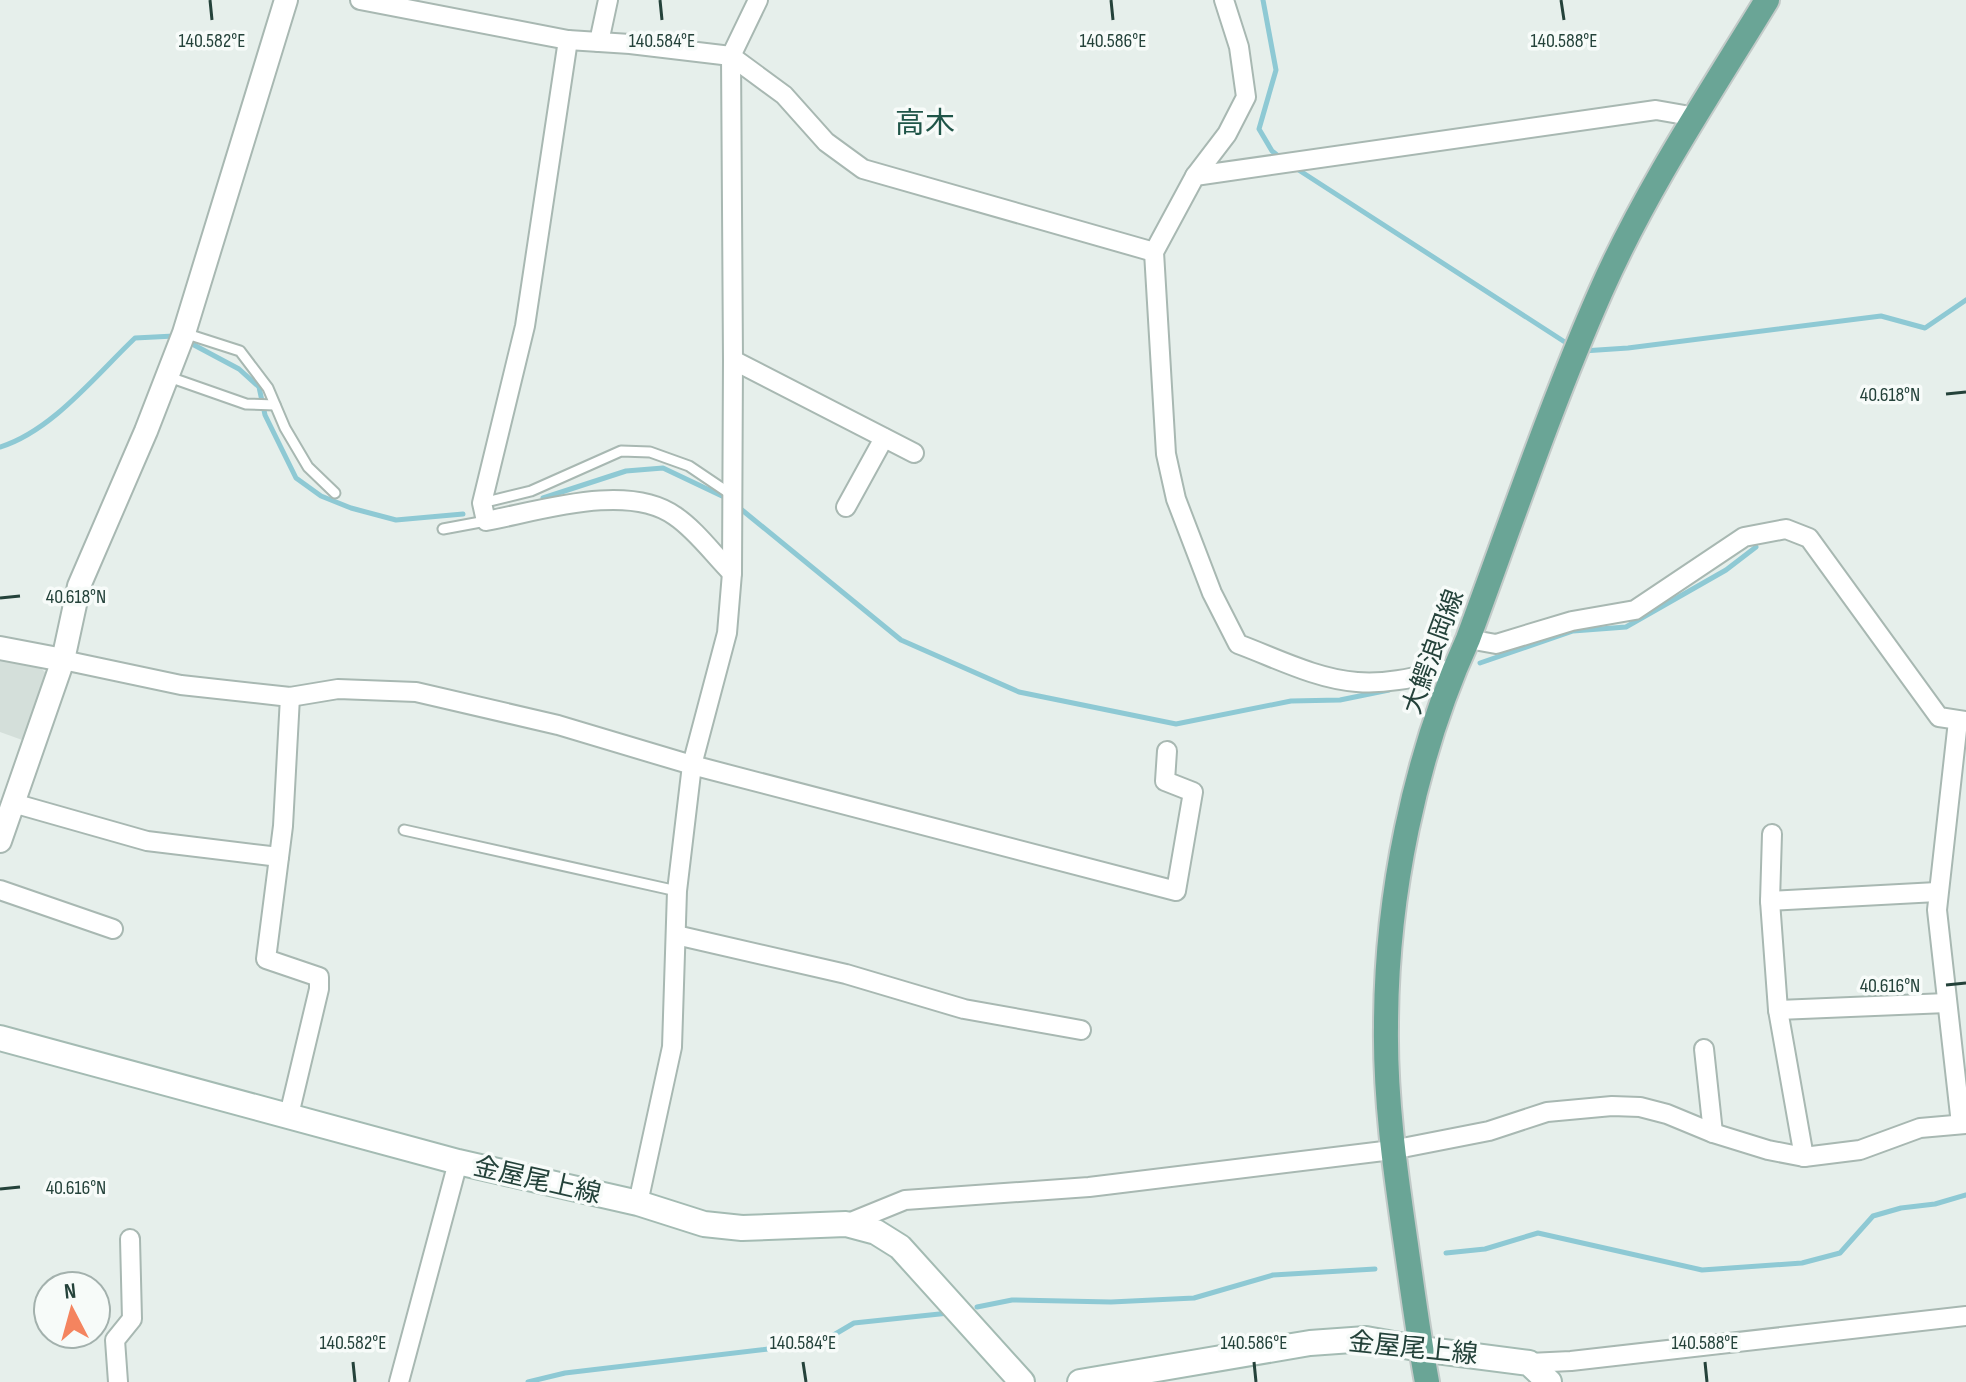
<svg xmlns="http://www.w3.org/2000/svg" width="1966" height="1382" font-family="'Sofia Sans Condensed','Noto Sans JP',sans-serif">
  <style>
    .built { fill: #d4dfda }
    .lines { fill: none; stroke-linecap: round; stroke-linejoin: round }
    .stream { stroke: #8ec9d4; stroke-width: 5 }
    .service-casing { stroke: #a8b8b2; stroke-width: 13 }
    .minor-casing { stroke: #a8b8b2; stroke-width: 22 }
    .tertiary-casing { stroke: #a8b8b2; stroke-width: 26 }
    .secondary-casing { stroke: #a4bbb3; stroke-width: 28 }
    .primary-casing { stroke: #c2cac8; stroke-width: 28 }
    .service { stroke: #fff; stroke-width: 9 }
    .minor { stroke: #fff; stroke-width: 18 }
    .tertiary { stroke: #fff; stroke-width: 22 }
    .secondary { stroke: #fff; stroke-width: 24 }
    .primary { stroke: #6aa596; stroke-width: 24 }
    .ticks { fill: none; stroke: #24423a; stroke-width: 3 }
    .labels { text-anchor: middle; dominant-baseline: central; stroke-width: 7; stroke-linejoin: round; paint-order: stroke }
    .street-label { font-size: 26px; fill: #24423a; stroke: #f7fbf9 }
    .quarter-label { font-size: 30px; fill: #1f5548; stroke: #f7fbf9 }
    .ticks-label { font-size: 20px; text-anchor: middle; fill: #24423a; stroke: #f7fbf9; stroke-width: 7; stroke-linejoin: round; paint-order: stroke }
  </style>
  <rect width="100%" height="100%" fill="#e6efeb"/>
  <polygon class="built" points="0,657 24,662 39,667 45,672 46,678 25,741 0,732"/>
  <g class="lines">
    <g class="stream">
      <polyline points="1263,0 1276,70 1259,129 1272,151 1282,159"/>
      <polyline points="1294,167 1571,346"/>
      <polyline points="194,345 239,369 259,387 265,415 296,478 321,496 351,508 396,520 463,514"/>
      <polyline points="1583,351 1628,348 1881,316 1925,328 1966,300"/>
      <path d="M0,447C52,431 96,375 135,338L174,336"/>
      <polyline points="543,498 626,471 663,468 722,496"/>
      <polyline points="742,510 901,640 1019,692 1176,724 1291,701 1340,700 1389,690"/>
      <polyline points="1480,663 1573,631 1626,627 1726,570 1756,547"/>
      <polyline points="1446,1253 1485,1249 1538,1233 1702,1270 1802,1263 1840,1253 1873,1216 1901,1208 1935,1204 1966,1195"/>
      <polyline points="977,1307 1012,1300 1111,1302 1194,1298 1273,1275 1375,1269"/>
      <polyline points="528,1382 565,1373 820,1343 854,1323 949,1313"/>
    </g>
    <g class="service-casing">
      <g id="service">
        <polyline points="184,333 240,351 268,388 285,428 308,467 335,493"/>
        <polyline points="169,377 246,404 275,405"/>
        <polyline points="482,503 531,491 621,451 650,452 689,466 732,495"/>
        <polyline points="443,529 486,521"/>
        <polyline points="404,830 677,891"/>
      </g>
    </g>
    <g class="minor-casing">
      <g id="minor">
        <polyline points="360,0 568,40 630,44 731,56 784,95 826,142 863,169 1154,252"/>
        <path d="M568,40L525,326L482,503L486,521C539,511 628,482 675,516C696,530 714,555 732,573"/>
        <polyline points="599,42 608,0"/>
        <polyline points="1195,176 1227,134 1246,97 1239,47 1224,0"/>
        <polyline points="733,360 914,453"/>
        <polyline points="846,507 884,438"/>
        <polyline points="1468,639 1496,644 1572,621 1635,610 1744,537 1786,529 1809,538 1939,717 1966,721"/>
        <polyline points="63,660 181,685 290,697 338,689 416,692 558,725 692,765 1176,891 1193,792 1165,781 1167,751"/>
        <path d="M1455,668C1423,675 1390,685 1357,682C1316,679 1276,658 1238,644L1212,593L1176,499L1166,454L1154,252L1195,176L1656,110L1696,117"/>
        <polyline points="1958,721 1937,910 1961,1124"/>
        <polyline points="13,803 147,841 279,857"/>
        <polyline points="1772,834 1770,901 1778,1010 1804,1157"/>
        <polyline points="0,890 113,929"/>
        <polyline points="1770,901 1937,892"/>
        <polyline points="676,935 846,974 964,1009 1081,1030"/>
        <polyline points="1778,1010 1947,1003"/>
        <polyline points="1704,1049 1713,1133"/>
        <polyline points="289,1115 319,989 319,977 266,959 283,826 290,697"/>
        <polyline points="638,1203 672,1047 677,891 692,765 727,633 732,573 733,360 731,56 758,0"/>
        <polyline points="846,1224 905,1200 1089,1187 1392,1150 1489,1131 1547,1112 1612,1106 1640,1107 1667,1114 1713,1133 1768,1150 1804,1157 1860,1150 1920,1128 1966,1124"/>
        <polyline points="1529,1363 1571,1361 1966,1316"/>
        <polyline points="118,1382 115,1340 132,1319 130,1239"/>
        <polyline points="399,1382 458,1162"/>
      </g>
    </g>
    <g class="tertiary-casing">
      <g id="tertiary">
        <polyline points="0,648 63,660"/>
        <polyline points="0,841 63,660 79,586 146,431 184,333 286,0"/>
      </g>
    </g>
    <g class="secondary-casing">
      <g id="secondary">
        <polyline points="0,1038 458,1162 638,1203 704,1224 742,1228 846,1224 876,1232 900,1247 1022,1382"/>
        <polyline points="1080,1382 1310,1343 1366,1339 1421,1349 1529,1363 1549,1382"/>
      </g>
    </g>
    <g class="primary-casing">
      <path id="primary" d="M1427,1382C1418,1334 1412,1286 1405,1238C1395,1169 1385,1098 1386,1027C1386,898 1414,757 1468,639C1511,523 1551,404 1601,291C1646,189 1709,95 1767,0"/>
    </g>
    <use href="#service" class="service"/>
    <use href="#minor" class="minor"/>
    <use href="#tertiary" class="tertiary"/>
    <use href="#secondary" class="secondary"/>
    <use href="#primary" class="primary"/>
  </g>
  <path class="ticks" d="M210,0L212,20M660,0L662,20M1111,0L1113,20M1561,0L1564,20M1946,394L1966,392M0,598L20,596M1946,985L1966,983M0,1189L20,1187M353,1362L355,1382M803,1362L806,1382M1254,1362L1256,1382M1705,1362L1707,1382"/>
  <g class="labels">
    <g class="street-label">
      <text transform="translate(1434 652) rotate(-70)">大鰐浪岡線</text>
      <text transform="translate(537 1181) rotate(13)">金屋尾上線</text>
      <text transform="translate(1413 1349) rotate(6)">金屋尾上線</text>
    </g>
    <g class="quarter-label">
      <text x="925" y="124">高木</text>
    </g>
  </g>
  <g class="ticks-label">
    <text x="212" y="47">140.582°E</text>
    <text x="662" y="47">140.584°E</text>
    <text x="1113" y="47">140.586°E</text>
    <text x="1564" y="47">140.588°E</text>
    <text x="1890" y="401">40.618°N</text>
    <text x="76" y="603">40.618°N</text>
    <text x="1890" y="992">40.616°N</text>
    <text x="76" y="1194">40.616°N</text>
    <text x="353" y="1349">140.582°E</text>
    <text x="803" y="1349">140.584°E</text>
    <text x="1254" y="1349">140.586°E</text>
    <text x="1705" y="1349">140.588°E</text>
  </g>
  <g transform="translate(72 1310) rotate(354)"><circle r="38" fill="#f7fbf9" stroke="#a3b1ad" stroke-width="2"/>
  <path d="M0-6L14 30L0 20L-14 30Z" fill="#f4845f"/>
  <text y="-12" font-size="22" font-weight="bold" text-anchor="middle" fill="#24423a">N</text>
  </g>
</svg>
